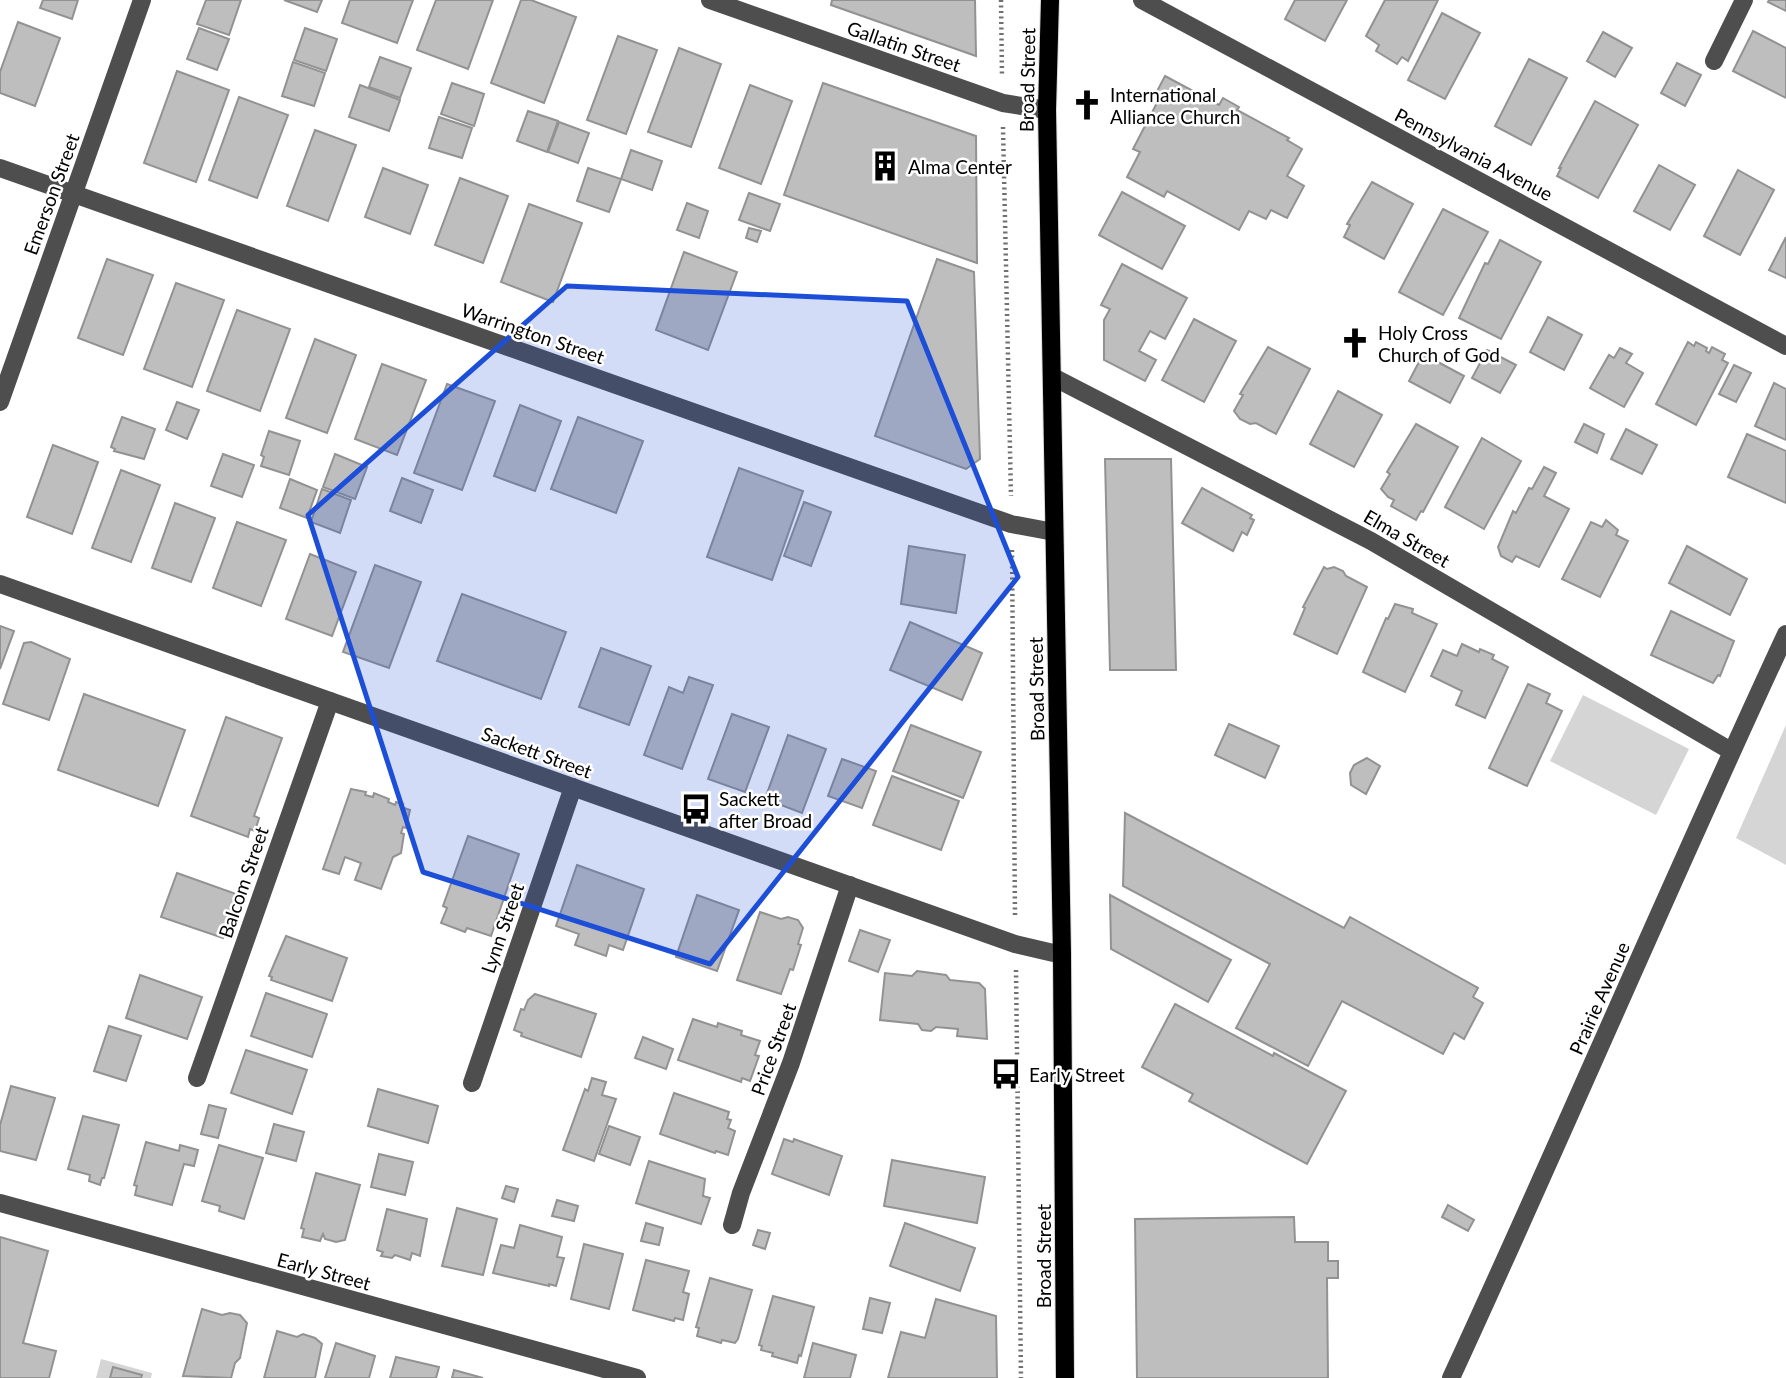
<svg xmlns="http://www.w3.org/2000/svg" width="1786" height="1378" font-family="Lato,sans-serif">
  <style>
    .green { fill: #d5d5d5 }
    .building { fill: #bebebe; stroke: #929292; stroke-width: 2 }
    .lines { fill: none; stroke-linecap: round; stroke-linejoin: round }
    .major-casing { stroke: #dbdbdb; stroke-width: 20 }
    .path { stroke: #707070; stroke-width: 4.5; stroke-dasharray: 2 3.5; stroke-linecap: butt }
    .minor { stroke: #4e4e4e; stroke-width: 18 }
    .major { stroke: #000; stroke-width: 18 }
    .marked { fill: #1d4ed8; fill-opacity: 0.2; stroke: #1d4ed8; stroke-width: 5; stroke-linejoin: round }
    .labels { text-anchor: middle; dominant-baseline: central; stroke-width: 5; stroke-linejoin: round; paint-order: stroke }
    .street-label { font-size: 19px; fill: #000; stroke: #fff }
    .poi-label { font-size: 19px; fill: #000; stroke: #fff; text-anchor: start }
  </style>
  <rect width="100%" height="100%" fill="#fff"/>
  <g class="green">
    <polygon points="1583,695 1689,749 1656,815 1550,761"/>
    <polygon points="1786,725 1786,865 1736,838"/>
    <polygon points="101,1359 152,1373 151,1378 96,1378"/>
  </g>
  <g class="building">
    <polygon points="43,0 78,0 72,19 40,8"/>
    <polygon points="206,0 241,0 229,35 197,24"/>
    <polygon points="284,0 322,0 317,12"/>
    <polygon points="350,0 413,0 397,43 342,23"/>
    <polygon points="436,0 493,0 468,69 417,50"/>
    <polygon points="521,0 531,0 576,17 544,103 491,83"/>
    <polygon points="832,0 975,0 976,56 831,5"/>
    <polygon points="1295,0 1347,0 1325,41 1285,19"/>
    <polygon points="1385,0 1438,0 1408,61 1402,57 1397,64 1376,51 1379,45 1366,36"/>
    <polygon points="1769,0 1786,0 1786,11 1768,2"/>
    <polygon points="1442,13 1480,33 1445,99 1408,80"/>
    <polygon points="18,22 60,38 35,106 0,93 0,72"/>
    <polygon points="199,28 229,39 217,70 187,59"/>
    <polygon points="305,28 337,39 326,71 294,60"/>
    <polygon points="1753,31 1786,48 1786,98 1733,71"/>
    <polygon points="1603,32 1632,48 1615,77 1587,61"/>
    <polygon points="618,36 657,50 626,134 587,120"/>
    <polygon points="679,48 721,64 691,147 648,132"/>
    <polygon points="380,57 411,68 400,98 369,87"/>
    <polygon points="1529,59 1567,78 1531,145 1495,126"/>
    <polygon points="293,62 325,73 314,106 282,96"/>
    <polygon points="1677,63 1701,75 1685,106 1661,93"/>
    <polygon points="177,71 229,90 196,182 144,163"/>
    <polygon points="1165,76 1219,105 1223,98 1239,107 1237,110 1289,138 1287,140 1302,149 1287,176 1304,186 1287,218 1271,210 1266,219 1249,211 1239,230 1167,191 1164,197 1127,177 1140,152 1133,149 1160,97 1155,95"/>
    <polygon points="452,83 484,94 474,126 441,114"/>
    <polygon points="823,83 976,136 977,263 784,195"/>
    <polygon points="360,85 400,100 389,131 349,117"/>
    <polygon points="750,85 792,101 761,184 719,168"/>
    <polygon points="239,97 288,115 257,198 209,180"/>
    <polygon points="1595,101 1638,125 1598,198 1557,176 1561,168 1559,168"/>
    <polygon points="528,111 558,121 547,152 517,141"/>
    <polygon points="439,117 472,128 462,158 429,148"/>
    <polygon points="559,122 589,133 578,163 548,152"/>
    <polygon points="315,130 356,145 328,221 287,206"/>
    <polygon points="631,150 662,161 652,190 621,179"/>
    <polygon points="1659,165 1695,185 1670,230 1634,211"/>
    <polygon points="383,168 428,185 410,234 365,217"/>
    <polygon points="588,168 621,179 609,212 577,201"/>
    <polygon points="1738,170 1774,190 1740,255 1704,236"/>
    <polygon points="460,178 508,196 483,263 435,245"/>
    <polygon points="1372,182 1413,204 1384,259 1344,237 1350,225 1347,224"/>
    <polygon points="1122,192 1185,226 1162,269 1099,235"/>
    <polygon points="749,193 780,204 770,231 739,220"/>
    <polygon points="687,203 708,211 699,238 677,230"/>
    <polygon points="529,204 582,223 553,302 501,282"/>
    <polygon points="1443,209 1488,232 1443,315 1399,292"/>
    <polygon points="749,228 761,231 757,242 746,238"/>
    <polygon points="1786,237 1786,278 1769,270"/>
    <polygon points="1500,240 1541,262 1501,339 1459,318 1485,263 1488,264"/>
    <polygon points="684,252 737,272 708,350 656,330"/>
    <polygon points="107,259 153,275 123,355 78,338"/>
    <polygon points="937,259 974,272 980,459 966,469 875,436"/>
    <polygon points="1122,264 1187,298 1165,339 1150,331 1139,351 1156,360 1145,381 1104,360 1104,320 1110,309 1101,305"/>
    <polygon points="176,283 224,300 192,387 144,369"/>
    <polygon points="237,310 290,329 260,411 207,391"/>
    <polygon points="1548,317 1582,335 1564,370 1530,352"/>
    <polygon points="1194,319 1236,341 1204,402 1162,380"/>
    <polygon points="315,339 356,355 327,433 286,418"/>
    <polygon points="1688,342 1694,346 1696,342 1707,348 1706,351 1709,353 1712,347 1725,354 1722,360 1728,363 1696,425 1656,404"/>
    <polygon points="1268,347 1310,369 1276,434 1256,423 1250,424 1240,419 1234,411 1243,395 1240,394"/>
    <polygon points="1620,348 1632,354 1626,363 1643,373 1624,407 1590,388 1609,355 1614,358"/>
    <polygon points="1487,350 1516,365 1500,393 1472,378"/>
    <polygon points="1423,354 1464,376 1450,403 1409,381"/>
    <polygon points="382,364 426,380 397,455 355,439"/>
    <polygon points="1734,365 1751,373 1736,402 1719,394"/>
    <polygon points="1774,383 1786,389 1786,440 1755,426"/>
    <polygon points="447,384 495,401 462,490 414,473"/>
    <polygon points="1338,391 1382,415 1354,467 1310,444"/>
    <polygon points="177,402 199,410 187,439 166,430"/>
    <polygon points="520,405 561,421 535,491 494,476"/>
    <polygon points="122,417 155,429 144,459 114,451 115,449 111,447"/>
    <polygon points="578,417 643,441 616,513 551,489"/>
    <polygon points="1416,424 1458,447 1423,512 1421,511 1416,520 1391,506 1394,500 1388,497 1381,489 1390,474 1387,472"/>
    <polygon points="1584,424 1604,434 1597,453 1575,442"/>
    <polygon points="1626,429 1657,445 1642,474 1611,459"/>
    <polygon points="269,431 300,441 289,475 261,466 264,457 261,455"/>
    <polygon points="1747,434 1786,451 1786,503 1728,477"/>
    <polygon points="1482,438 1521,461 1484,529 1445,507"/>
    <polygon points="53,445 98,462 72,534 27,517"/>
    <polygon points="223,454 254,465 242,497 211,486"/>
    <polygon points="335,454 367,467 355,499 323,487"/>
    <polygon points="1105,459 1171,459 1176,670 1110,670"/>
    <polygon points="1544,467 1556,473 1544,496 1569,509 1539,567 1516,556 1512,562 1501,556 1498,547 1513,511 1516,513 1529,488 1532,489"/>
    <polygon points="739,468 803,491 772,580 707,557"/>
    <polygon points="121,470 160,485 131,562 92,548"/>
    <polygon points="402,478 433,490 421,523 390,511"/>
    <polygon points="290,479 317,490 307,518 280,508"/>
    <polygon points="1202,488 1252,515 1250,518 1254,520 1247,535 1242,532 1233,551 1182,523"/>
    <polygon points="322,489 351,500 340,533 311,522"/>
    <polygon points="804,502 831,512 811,566 784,556"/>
    <polygon points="175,503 215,518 191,582 152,568"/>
    <polygon points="1606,520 1618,530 1616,535 1628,541 1600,597 1562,579 1591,522 1602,527"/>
    <polygon points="237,522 286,540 261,606 213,588"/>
    <polygon points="909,546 965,555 956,613 901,604"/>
    <polygon points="1687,546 1747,579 1730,615 1669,583"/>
    <polygon points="310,554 356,572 332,636 286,619"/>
    <polygon points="375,565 421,582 389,668 343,652"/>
    <polygon points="1324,567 1327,569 1334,567 1343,571 1346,576 1367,587 1337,654 1294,634 1305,608 1303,607"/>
    <polygon points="462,594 566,632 541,699 437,661"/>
    <polygon points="1395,604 1413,609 1412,613 1437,624 1405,692 1363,672 1386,618 1388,619"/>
    <polygon points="1671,611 1734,641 1720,676 1718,675 1713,683 1651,655"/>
    <polygon points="910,622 982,653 962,700 890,670"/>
    <polygon points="0,626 14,631 0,669"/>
    <polygon points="31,642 70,659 49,720 3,704 24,643"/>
    <polygon points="1462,644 1479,652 1480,649 1494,655 1492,659 1508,667 1485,718 1456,705 1462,691 1431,676 1443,650 1457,656"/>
    <polygon points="601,648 651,666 629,725 579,707"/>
    <polygon points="689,677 713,685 682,769 644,755 669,687 683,693"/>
    <polygon points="1528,684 1550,694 1546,703 1562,711 1527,786 1489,768"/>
    <polygon points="84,694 185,730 158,806 58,770"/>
    <polygon points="732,714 769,727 745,792 708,779"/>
    <polygon points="226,717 282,738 254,816 259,818 255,831 250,829 248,837 191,816"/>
    <polygon points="1229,724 1279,746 1265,778 1215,755"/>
    <polygon points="911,725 981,752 963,798 893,771"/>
    <polygon points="788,735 826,749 802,813 765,799"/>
    <polygon points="1367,758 1380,766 1366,794 1351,785 1350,773 1354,765"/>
    <polygon points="842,759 876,771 862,808 828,796"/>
    <polygon points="892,776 959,801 941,850 873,825"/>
    <polygon points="351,789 366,792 365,795 373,797 374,793 389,799 388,802 395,805 396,802 403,804 401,807 410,810 406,828 403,827 401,833 404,834 401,853 393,857 381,889 355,880 361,863 345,857 339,874 323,869"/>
    <polygon points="1125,813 1344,928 1350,917 1478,988 1473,997 1483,1003 1464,1039 1454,1033 1443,1054 1342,1001 1308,1066 1236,1028 1270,964 1123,886"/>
    <polygon points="468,836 519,854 491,936 467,928 465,932 441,923 447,908 443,906"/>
    <polygon points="577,865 644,889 623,950 609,945 606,956 575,945 579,934 556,926"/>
    <polygon points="177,873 239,895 223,938 161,917"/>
    <polygon points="697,895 739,910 717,971 676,957"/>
    <polygon points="1110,895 1231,960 1208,1002 1111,949"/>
    <polygon points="760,912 781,919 788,917 798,920 803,928 798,944 801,945 793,970 790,969 781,994 737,980"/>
    <polygon points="860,930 890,940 878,972 849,961"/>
    <polygon points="286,936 347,958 332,1001 271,980 272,977 269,976"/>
    <polygon points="917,971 946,975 950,980 979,983 985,989 987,1039 957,1036 958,1029 936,1027 931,1031 922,1030 918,1024 880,1020 885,973 912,976"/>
    <polygon points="140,975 202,997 187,1039 126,1018"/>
    <polygon points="266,993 327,1014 312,1057 251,1036"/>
    <polygon points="535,994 596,1014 581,1057 521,1036 522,1033 514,1030 521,1009 524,1010 528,1000"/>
    <polygon points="1175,1004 1273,1056 1274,1053 1346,1091 1307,1164 1189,1101 1193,1094 1142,1067"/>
    <polygon points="693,1019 717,1027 718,1023 742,1031 741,1035 760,1041 755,1055 759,1056 750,1081 742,1078 741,1082 678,1060"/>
    <polygon points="109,1026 141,1036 126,1081 94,1071"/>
    <polygon points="643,1037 673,1049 666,1069 635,1058"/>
    <polygon points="246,1050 307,1070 292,1114 231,1093"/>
    <polygon points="592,1078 606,1082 602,1095 616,1099 594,1161 563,1150 585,1089 588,1091"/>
    <polygon points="11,1086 55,1098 36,1160 0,1151 0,1125"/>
    <polygon points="378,1089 438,1106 428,1143 368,1126"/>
    <polygon points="674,1093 729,1112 727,1119 731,1120 728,1128 735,1131 728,1155 716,1151 715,1153 660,1134"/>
    <polygon points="209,1105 226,1109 218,1138 201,1134"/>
    <polygon points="83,1116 119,1125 104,1178 102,1178 100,1185 89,1181 90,1175 68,1169"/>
    <polygon points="274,1124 304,1132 296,1161 266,1153"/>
    <polygon points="609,1126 640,1137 630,1165 599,1154"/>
    <polygon points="784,1139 793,1142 794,1139 842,1156 829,1195 772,1174"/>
    <polygon points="146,1142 179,1151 180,1145 198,1150 194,1166 184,1164 172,1205 135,1195 137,1186 134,1185"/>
    <polygon points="219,1145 263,1158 244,1219 219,1211 220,1206 202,1201"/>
    <polygon points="379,1154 413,1162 405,1195 371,1187"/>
    <polygon points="892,1160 985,1177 977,1223 884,1206"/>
    <polygon points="649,1161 705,1179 703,1196 710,1198 701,1224 636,1203"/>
    <polygon points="316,1173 360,1185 345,1240 336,1242 325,1239 323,1234 320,1241 302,1237 304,1229 301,1228"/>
    <polygon points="506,1186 518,1189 514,1202 502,1198"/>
    <polygon points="557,1200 578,1206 574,1221 552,1216"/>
    <polygon points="1448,1205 1474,1220 1468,1231 1442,1217"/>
    <polygon points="457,1208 497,1219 483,1275 442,1266"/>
    <polygon points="387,1209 427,1219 420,1256 412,1253 410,1260 395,1255 392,1258 381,1256 383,1252 377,1250"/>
    <polygon points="1294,1217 1295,1242 1328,1242 1328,1261 1338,1261 1338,1278 1327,1278 1328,1378 1137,1378 1135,1219"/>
    <polygon points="646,1223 663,1228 659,1245 641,1241"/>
    <polygon points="905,1223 975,1248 960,1291 890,1266"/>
    <polygon points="520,1225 562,1237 557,1257 564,1258 556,1286 549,1284 549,1286 493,1273 501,1245 514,1248"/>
    <polygon points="758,1230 770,1233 765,1249 753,1245"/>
    <polygon points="0,1237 48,1251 23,1343 56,1351 49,1378 0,1378"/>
    <polygon points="584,1244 623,1254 609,1309 571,1299"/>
    <polygon points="646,1260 689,1271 683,1292 689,1294 683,1320 675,1318 674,1321 633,1310"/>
    <polygon points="710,1278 752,1290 738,1339 735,1343 722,1340 721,1343 697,1336 699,1328 696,1327"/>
    <polygon points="773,1296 814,1307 801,1356 799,1355 797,1363 772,1356 773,1353 761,1350 762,1346 759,1345"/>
    <polygon points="870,1298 890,1303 882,1333 863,1329"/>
    <polygon points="936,1299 996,1316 997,1378 888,1378 901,1332 925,1338"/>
    <polygon points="202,1309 222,1315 230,1313 240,1315 247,1323 240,1358 235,1363 231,1378 183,1376"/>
    <polygon points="277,1331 297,1337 303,1334 315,1338 322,1344 315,1378 264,1378"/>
    <polygon points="336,1343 375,1356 369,1378 325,1378"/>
    <polygon points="813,1343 856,1355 850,1378 804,1378"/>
    <polygon points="396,1357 439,1367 436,1378 390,1378"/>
    <polygon points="113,1367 142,1375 141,1378 110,1378"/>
    <polygon points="454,1370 483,1378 452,1378"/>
  </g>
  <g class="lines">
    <g class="major-casing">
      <polyline id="major" points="1050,0 1047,110 1062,955 1065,1378"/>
    </g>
    <g class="path">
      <polyline points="1001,0 1002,76"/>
      <polyline points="1003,127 1011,496"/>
      <polyline points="1012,550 1015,916"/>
      <polyline points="1016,970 1021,1378"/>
    </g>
    <g class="minor">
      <polyline points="710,0 1003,103 1047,110"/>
      <polyline points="1142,0 1786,346"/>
      <polyline points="1714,61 1744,0"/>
      <polyline points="0,168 1011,524 1054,532"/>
      <polyline points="1053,377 1371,541 1731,751"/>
      <polyline points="0,402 142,0"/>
      <polyline points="0,584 1015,944 1062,955"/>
      <polyline points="197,1078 330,701"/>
      <polyline points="472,1083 573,787"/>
      <polyline points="0,1203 637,1378"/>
      <polyline points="732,1225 741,1193 791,1063 850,885"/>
      <path d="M1451,1378C1565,1131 1671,881 1786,634"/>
    </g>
    <use href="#major" class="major"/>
  </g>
  <path class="marked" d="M567,286L907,301L1018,577L710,964L423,872L308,515Z"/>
  <defs>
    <g id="church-bare" transform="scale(2.415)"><path d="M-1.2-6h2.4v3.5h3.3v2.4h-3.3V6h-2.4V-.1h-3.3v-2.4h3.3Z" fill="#000" stroke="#fff" stroke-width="2.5" paint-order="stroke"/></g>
    <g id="building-bare" transform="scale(2.415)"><path d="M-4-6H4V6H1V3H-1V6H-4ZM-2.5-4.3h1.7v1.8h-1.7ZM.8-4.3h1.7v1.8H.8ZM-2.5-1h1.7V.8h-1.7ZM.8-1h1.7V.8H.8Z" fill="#000" stroke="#fff" stroke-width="2.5" paint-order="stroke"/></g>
    <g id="bus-bare" transform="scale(2.415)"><path d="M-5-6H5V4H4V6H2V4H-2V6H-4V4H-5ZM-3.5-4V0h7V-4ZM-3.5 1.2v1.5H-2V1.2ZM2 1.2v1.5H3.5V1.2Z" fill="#000" stroke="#fff" stroke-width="2.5" paint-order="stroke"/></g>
  </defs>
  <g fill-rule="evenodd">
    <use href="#church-bare" x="1087" y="105"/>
    <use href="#building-bare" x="885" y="166"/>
    <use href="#church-bare" x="1355" y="343"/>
    <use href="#bus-bare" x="696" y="809"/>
    <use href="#bus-bare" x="1006" y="1074"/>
  </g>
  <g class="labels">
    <g class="street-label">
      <text transform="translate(904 46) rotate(19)">Gallatin Street</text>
      <text transform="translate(1027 80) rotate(-89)">Broad Street</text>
      <text transform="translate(1474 154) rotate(28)">Pennsylvania Avenue</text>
      <text transform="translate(51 194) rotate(-70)">Emerson Street</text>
      <text transform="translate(533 333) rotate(19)">Warrington Street</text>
      <text transform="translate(1407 538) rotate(30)">Elma Street</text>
      <text transform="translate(1036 689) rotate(-91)">Broad Street</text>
      <text transform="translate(537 752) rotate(20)">Sackett Street</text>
      <text transform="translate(243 882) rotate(-71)">Balcom Street</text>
      <text transform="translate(502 928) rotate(-71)">Lynn Street</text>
      <text transform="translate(1599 998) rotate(-66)">Prairie Avenue</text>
      <text transform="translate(773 1049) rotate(-70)">Price Street</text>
      <text transform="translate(1043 1256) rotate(-90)">Broad Street</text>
      <text transform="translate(324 1271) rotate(15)">Early Street</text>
    </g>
    <g class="poi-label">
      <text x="1110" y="94">International<tspan x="1110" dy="22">Alliance Church</tspan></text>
      <text x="908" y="166">Alma Center</text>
      <text x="1378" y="332">Holy Cross<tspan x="1378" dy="22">Church of God</tspan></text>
      <text x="719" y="798">Sackett<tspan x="719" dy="22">after Broad</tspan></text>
      <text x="1029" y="1074">Early Street</text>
    </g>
  </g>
</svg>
